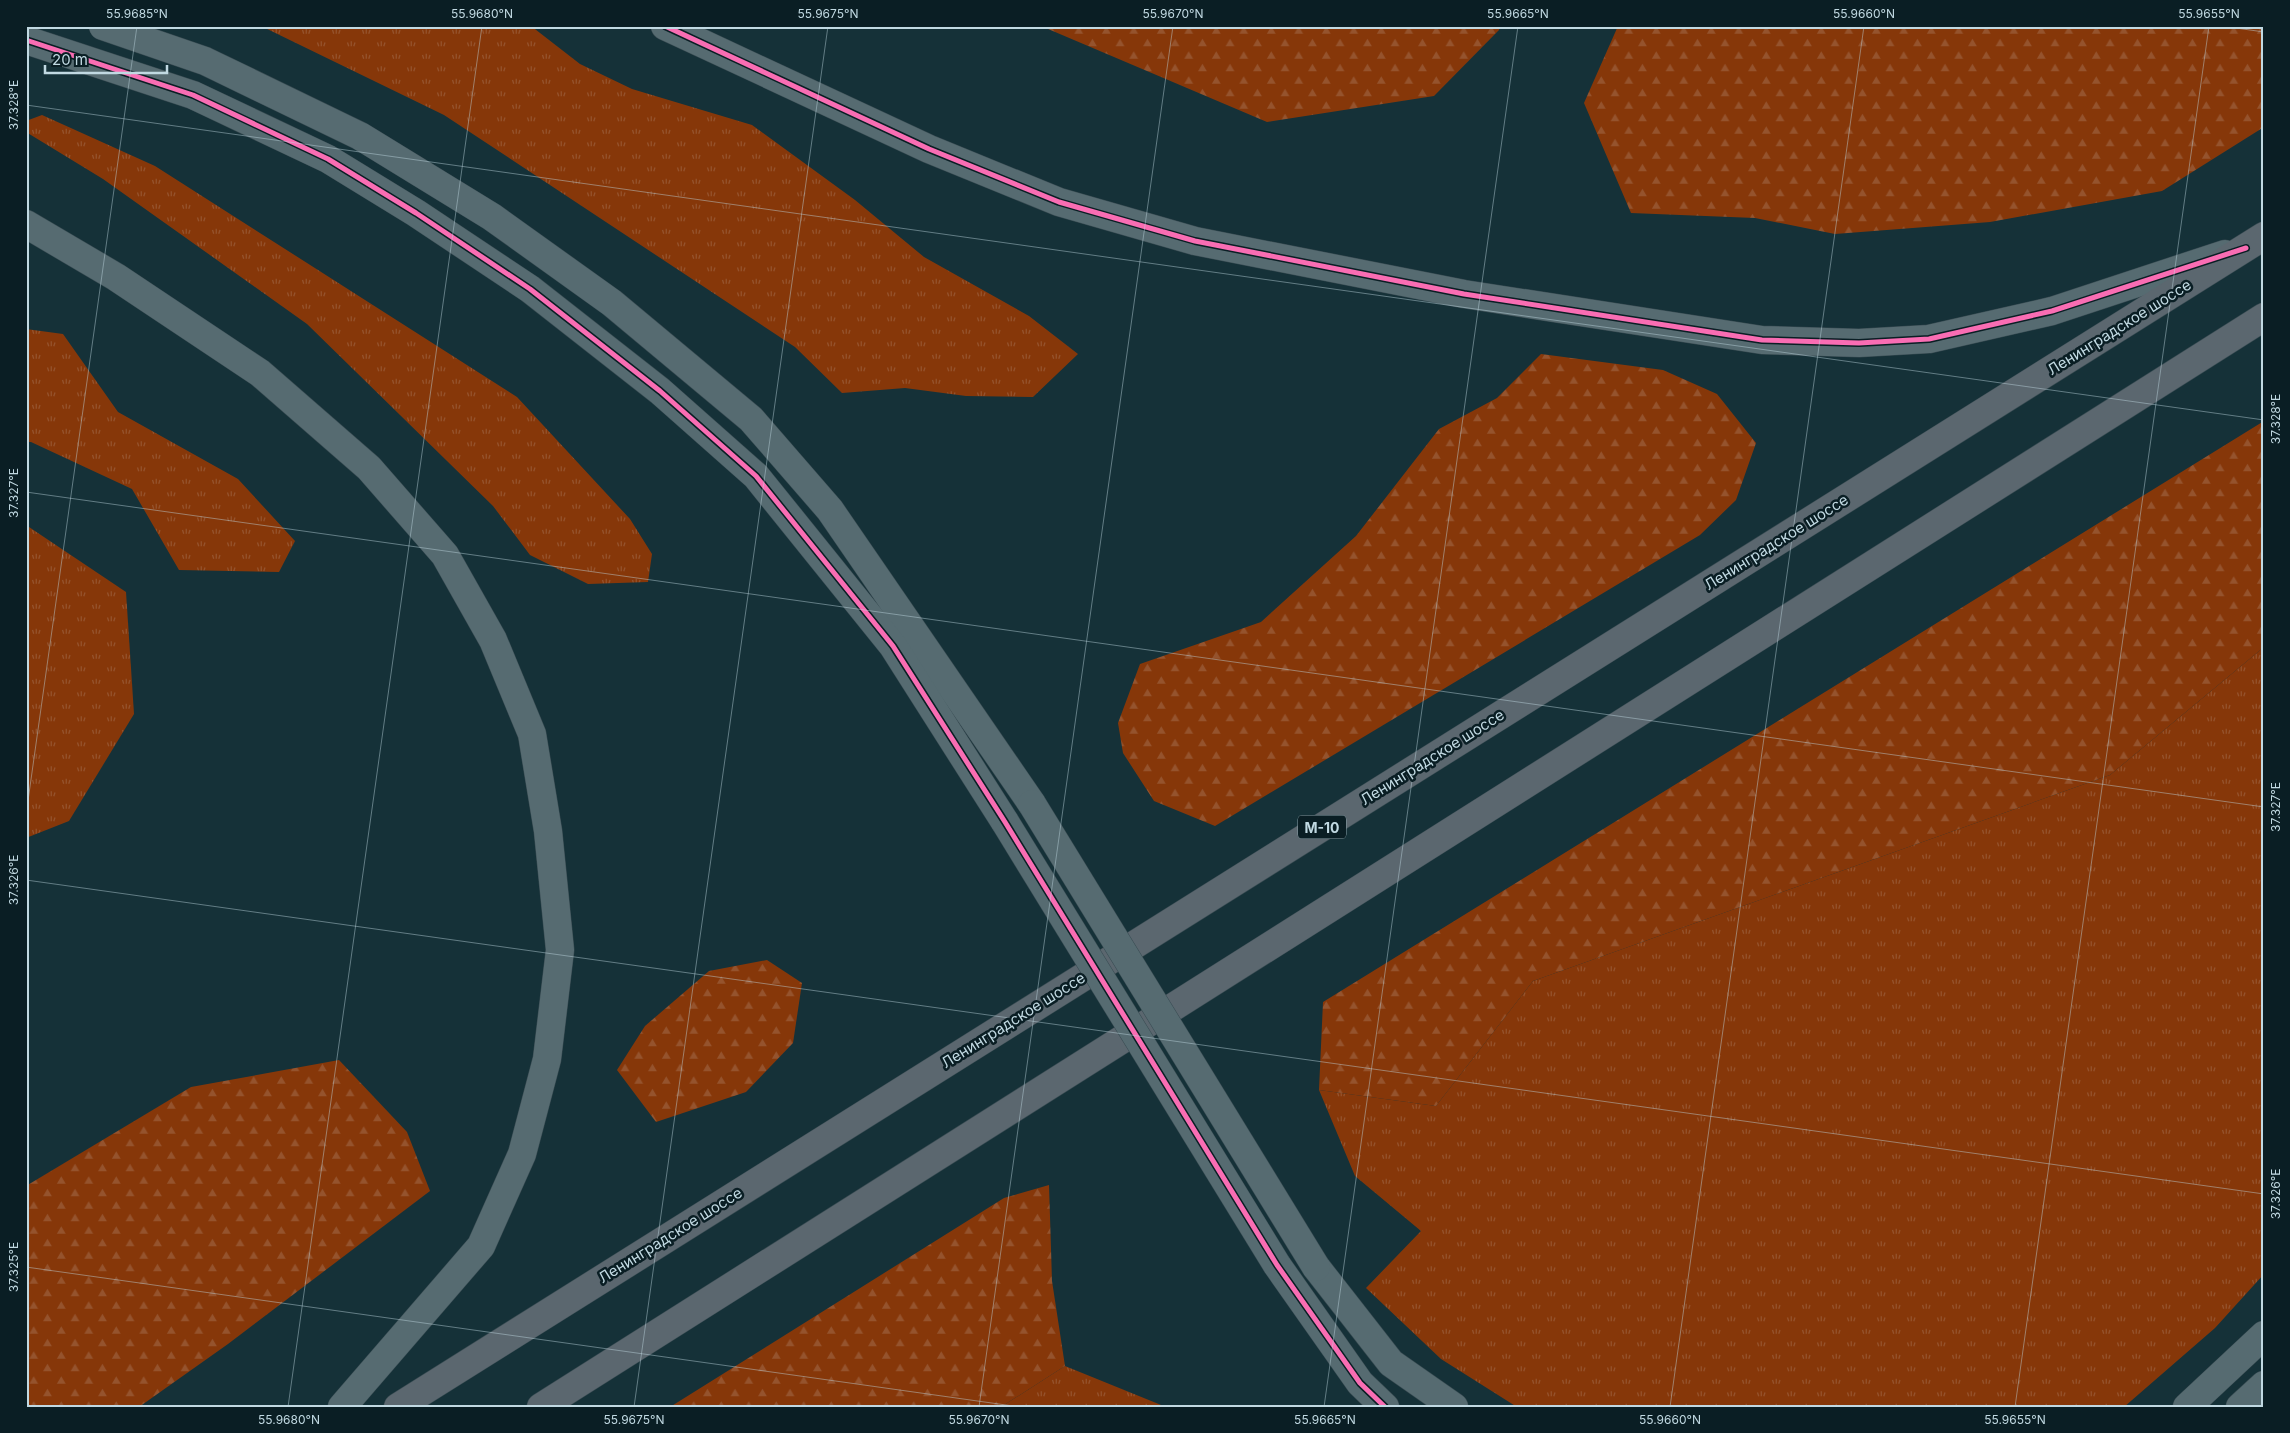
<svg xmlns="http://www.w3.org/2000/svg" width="2290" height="1433" font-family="Inter,sans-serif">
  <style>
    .grass { fill: url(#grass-tufts) }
    .forest { fill: url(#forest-firs) }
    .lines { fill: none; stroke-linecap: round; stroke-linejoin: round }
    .street-casing { stroke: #384b52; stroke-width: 29 }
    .highway-casing { stroke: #384b52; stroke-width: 29 }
    .street { stroke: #566b71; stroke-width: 28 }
    .highway { stroke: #5b676f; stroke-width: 28 }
    .street-bridge-casing { stroke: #384b52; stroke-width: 29; stroke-linecap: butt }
    .street-bridge { stroke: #566b71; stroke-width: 28 }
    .cycleway-casing { stroke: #0a1e24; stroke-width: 8 }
    .cycleway { stroke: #f96db3; stroke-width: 5 }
    .ticks { fill: none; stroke: #c1d9e2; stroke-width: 1; stroke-opacity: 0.45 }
    .labels { text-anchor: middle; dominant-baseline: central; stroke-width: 5; stroke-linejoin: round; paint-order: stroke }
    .shield { fill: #0a1e24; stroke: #8aa1a9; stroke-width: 1 }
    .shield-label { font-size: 14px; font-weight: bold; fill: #c1d9e2 }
    .street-label { font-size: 15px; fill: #c1d9e2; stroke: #0a1e24 }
    .neatline { fill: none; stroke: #c1d9e2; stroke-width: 2 }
    .ticks-label { font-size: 12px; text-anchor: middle; fill: #c1d9e2 }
  </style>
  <defs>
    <pattern id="grass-tufts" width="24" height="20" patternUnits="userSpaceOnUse" patternTransform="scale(1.25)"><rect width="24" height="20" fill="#863709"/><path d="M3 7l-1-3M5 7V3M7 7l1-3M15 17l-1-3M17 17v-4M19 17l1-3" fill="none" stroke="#95532d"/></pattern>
    <pattern id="forest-firs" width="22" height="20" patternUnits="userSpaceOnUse" patternTransform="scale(1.25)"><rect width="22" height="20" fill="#863709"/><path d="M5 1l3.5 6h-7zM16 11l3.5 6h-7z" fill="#95532d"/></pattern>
  </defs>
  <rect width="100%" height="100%" fill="#153138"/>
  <g class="grass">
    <polygon points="261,26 531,26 580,64 632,89 752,125 855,200 924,257 1029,316 1078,354 1033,397 966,396 905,388 842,393 795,347 444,115"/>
    <polygon points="42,115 155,166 517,397 630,519 652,554 648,582 588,584 530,555 493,506 307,324 103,179 26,132 26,121"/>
    <polygon points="26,329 63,334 118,412 238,479 295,541 279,572 179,570 132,489 31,442 26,442"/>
    <polygon points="26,525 126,592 134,714 69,821 26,838"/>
    <polygon points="2264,647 2264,1274 2215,1328 2124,1407 1517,1407 1441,1359 1366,1288 1421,1231 1355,1176 1319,1090 1436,1106 1533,981 2110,775"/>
    <polygon points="1065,1366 1166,1407 1001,1407"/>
  </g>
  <g class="forest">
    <polygon points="1041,26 1500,26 1499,30 1434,96 1267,122"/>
    <polygon points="1618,26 2264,26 2264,127 2162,191 1990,222 1835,234 1755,218 1631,213 1584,103"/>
    <polygon points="1541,354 1663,370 1717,394 1756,443 1736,500 1700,535 1215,826 1154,801 1123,753 1118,723 1140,664 1261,622 1356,536 1439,429 1497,398"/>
    <polygon points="2264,421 2264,647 2110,775 1533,981 1436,1106 1319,1090 1323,1002"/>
    <polygon points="767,960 802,983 793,1043 746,1092 656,1122 617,1070 645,1026 709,971"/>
    <polygon points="339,1060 407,1132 430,1191 228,1344 139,1407 26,1407 26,1186 191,1087"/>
    <polygon points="1049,1185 1052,1281 1065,1366 1001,1407 670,1407 1004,1198"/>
  </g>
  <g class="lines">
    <g class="street-casing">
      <g id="street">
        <polyline points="103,26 205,61 360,136 492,217 612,303 751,419 830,510 1032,804"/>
        <polyline points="665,26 929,149 1059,202 1195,241 1464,294 1762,340 1859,343 1929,339 2052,311 2225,254"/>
        <polyline points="26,40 193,95 328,159 416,213 530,289 660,391 756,476 893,646 1005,822"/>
        <polyline points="26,224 116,277 260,373 369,468 445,555 493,640 532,734 548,831 560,950 547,1059 522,1154 481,1246 342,1407"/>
        <polyline points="1277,1265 1360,1383 1385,1407"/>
        <polyline points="1316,1267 1391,1363 1454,1407"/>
        <polyline points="2187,1407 2264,1335"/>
        <polyline points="2240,1407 2264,1385"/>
      </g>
    </g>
    <g class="highway-casing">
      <g id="highway">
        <polyline points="398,1407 2264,236"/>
        <polyline points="541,1407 2264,317"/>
      </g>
    </g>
    <use href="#street" class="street"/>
    <use href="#highway" class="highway"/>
    <g class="street-bridge-casing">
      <g id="street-bridge">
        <polyline points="1032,804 1316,1267"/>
        <polyline points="1005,822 1277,1265"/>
      </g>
    </g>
    <use href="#street-bridge" class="street-bridge"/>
    <g class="cycleway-casing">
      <g id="cycleway">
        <polyline points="665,26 929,149 1059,202 1195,241 1464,294 1762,340 1859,343 1929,339 2052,311 2246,248"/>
        <polyline points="26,40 193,95 328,159 416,213 530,289 660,391 756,476 893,646 1005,822 1277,1265 1360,1383 1385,1407"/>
      </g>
    </g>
    <use href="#cycleway" class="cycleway"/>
  </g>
  <path class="ticks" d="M2222,26L2264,32M26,105L2264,420M26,492L2264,807M26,815L137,26M26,880L2264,1194M26,1267L1020,1407M288,1407L482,26M634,1407L828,26M979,1407L1173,26M1324,1407L1518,26M1670,1407L1864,26M2015,1407L2209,26"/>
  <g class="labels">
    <rect class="shield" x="1298" y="815.5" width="48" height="23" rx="4"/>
    <g class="shield-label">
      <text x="1322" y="827">М-10</text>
    </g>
    <g class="street-label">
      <text transform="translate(2119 327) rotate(-32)">Ленинградское шоссе</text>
      <text transform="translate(1776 542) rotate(-32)">Ленинградское шоссе</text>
      <text transform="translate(1432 757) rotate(-32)">Ленинградское шоссе</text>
      <text transform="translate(1013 1020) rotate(-32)">Ленинградское шоссе</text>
      <text transform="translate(670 1235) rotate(-32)">Ленинградское шоссе</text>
    </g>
  </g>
  <rect width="2290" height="1433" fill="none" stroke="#0a1e24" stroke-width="55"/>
  <path d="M45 65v8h122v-8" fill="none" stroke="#c1d9e2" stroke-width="2.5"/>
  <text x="52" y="65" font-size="15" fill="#c1d9e2" stroke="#0a1e24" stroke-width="4" paint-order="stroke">20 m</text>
  <rect x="28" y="28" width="2234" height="1378" class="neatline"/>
  <g class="ticks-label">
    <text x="137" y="18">55.9685°N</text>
    <text x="482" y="18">55.9680°N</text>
    <text x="828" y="18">55.9675°N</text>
    <text x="1173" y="18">55.9670°N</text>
    <text x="1518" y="18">55.9665°N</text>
    <text x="1864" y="18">55.9660°N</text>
    <text x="2209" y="18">55.9655°N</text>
    <text transform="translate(14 105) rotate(-90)" y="4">37.328°E</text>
    <text transform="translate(2276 419) rotate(-90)" y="4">37.328°E</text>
    <text transform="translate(14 493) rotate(-90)" y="4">37.327°E</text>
    <text transform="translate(2276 807) rotate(-90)" y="4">37.327°E</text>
    <text transform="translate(14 880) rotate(-90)" y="4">37.326°E</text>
    <text transform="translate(2276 1194) rotate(-90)" y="4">37.326°E</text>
    <text transform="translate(14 1267) rotate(-90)" y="4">37.325°E</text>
    <text x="289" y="1424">55.9680°N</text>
    <text x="634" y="1424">55.9675°N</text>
    <text x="979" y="1424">55.9670°N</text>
    <text x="1325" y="1424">55.9665°N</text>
    <text x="1670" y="1424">55.9660°N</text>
    <text x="2015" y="1424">55.9655°N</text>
  </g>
</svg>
